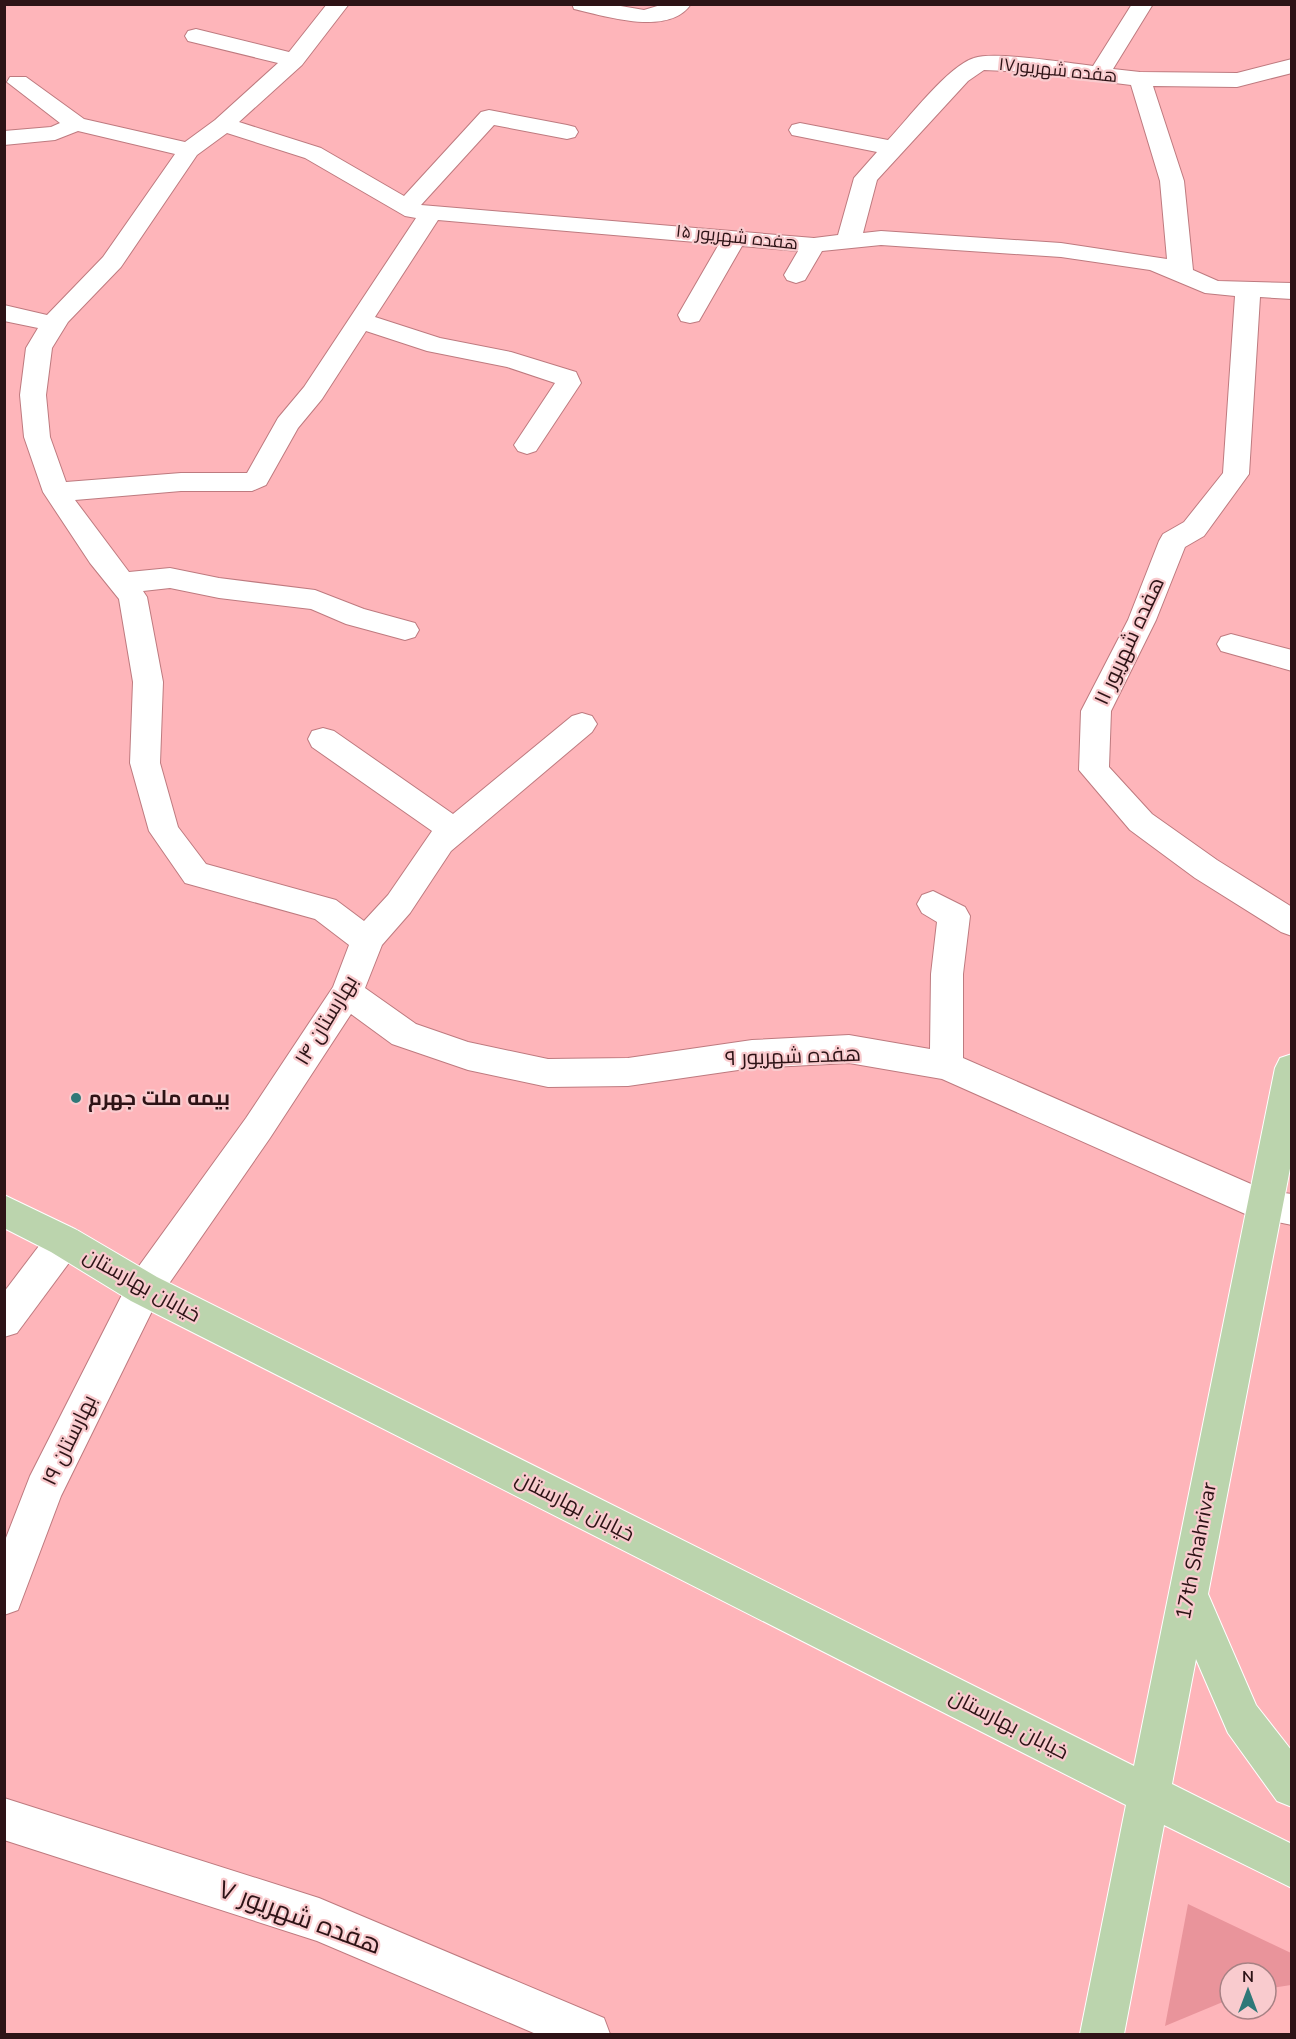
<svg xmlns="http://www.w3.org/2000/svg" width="1296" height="2039" font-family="'Nunito Sans',Cairo,sans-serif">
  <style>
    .green { fill: #e9949b }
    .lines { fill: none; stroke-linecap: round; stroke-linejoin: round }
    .minor-casing { stroke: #be7a7f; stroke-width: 2 }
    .major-casing { stroke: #fff; stroke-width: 2 }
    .minor { fill: #fff; fill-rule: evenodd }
    .major { fill: #bbd4ad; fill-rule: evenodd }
    .poi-dot { fill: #2f7878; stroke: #f9cbce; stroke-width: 2 }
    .labels { text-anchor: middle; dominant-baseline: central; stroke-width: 4.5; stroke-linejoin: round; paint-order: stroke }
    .far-street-label { font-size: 18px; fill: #2d1316; stroke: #f9cbce }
    .street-label { font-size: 21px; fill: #2d1316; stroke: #f9cbce }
    .poi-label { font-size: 21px; font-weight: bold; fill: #2d1316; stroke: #f9cbce; text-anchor: start }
    .near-street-label { font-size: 26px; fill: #2d1316; stroke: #f9cbce }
  </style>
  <rect width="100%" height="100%" fill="#feb5ba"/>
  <polygon class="green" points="1188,1904 1291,1953 1291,1985 1266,1989 1266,1973 1230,1973 1230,1999 1165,2026"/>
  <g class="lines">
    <g class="minor-casing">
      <g id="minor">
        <path d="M327,4H349L302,65L239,122L321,148L404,196L481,112L489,110L567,125L575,127L578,132L575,137L567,139L494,125L421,205L814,238L838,235L854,178L877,152L792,135L789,130L792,125L800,123L888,140C908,119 948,66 974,58C995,51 1067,63 1093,66L1132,4H1153L1113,69L1140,72L1237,73L1292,59V73L1237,87L1153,86L1184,181L1193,270L1218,281L1292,283V299L1260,297L1249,474L1204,536L1185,547L1156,620L1111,711L1109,767L1152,814L1217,860L1292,907V936L1281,932L1195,878L1130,830L1079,770L1081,711L1128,620L1159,541L1163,534L1184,522L1223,473L1235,296L1205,293L1150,270L1061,257L881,245L822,251L805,280L796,283L787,280L784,275L798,251L742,246L699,321L690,323L681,321L678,315L719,244L438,220L375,317L440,338L511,352L576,372L581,383L536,451L527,454L518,451L514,445L555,383L507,367L427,351L366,331L322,399L298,428L266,485L252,491H181L75,500L129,572L170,568L219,578L315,590L364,609L415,623L419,630L415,637L405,640L346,624L311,609L219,598L170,588L143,591L147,597L163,682L160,763L178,827L206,864L336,900L364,921L388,895L432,831L312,747L308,739L312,731L323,728L334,731L453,814L572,716L582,713L592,716L597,724L592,732L451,851L410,913L382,945L365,988L416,1024L468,1042L548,1059L628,1058L752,1040L849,1035L930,1049L931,974L937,922L922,913L917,904L922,895L933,891L965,907L970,916L963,974V1058L1267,1191L1292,1194V1225L1252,1217L942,1079L849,1063L752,1068L628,1086L548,1087L468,1070L392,1044L351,1014L270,1138L157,1301L61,1496L18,1610L4,1615V1543L30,1476L131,1277L246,1118L333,987L349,945L315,919L185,883L149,831L130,763L133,682L119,599L90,563L43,492L24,437L20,395L26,348L38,328L4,321V305L47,315L103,257L175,154L78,131L55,140L4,145V131L51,127L60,123L7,82L10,77H26L84,119L185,142L215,120L278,63L188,41L185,36L188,31L196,29L289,52ZM984,70L1027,72L1131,85L1160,181L1167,259L1061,243L881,231L863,233L877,180L968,81ZM227,133L305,158L405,216L416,218L304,387L278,418L247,473H181L66,482L50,437L46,395L52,348L68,322L121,267L197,155Z"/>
        <path d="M572,4H609L644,10L664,4H691C669,37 605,16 574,9Z"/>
        <polygon points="1231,634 1292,650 1292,671 1221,651 1217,644 1221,637"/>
        <polygon points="64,1225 77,1230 82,1241 77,1252 17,1333 4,1337 4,1292 51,1230"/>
        <polygon points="4,1798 319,1898 604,2018 610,2034 536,2034 317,1941 4,1840"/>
      </g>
    </g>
    <g class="major-casing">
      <polygon id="major" points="1292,1054 1292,1158 1208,1594 1256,1705 1292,1751 1292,1807 1277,1801 1228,1733 1196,1659 1172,1784 1292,1844 1292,1888 1164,1825 1124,2034 1080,2034 1126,1805 131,1301 51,1252 4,1228 4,1195 77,1230 157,1277 1134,1766 1275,1068 1280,1058"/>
    </g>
    <use href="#minor" class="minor"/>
    <use href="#major" class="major"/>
  </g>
  <circle class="poi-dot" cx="76" cy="1098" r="6"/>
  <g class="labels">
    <g class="far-street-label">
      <text transform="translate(1058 70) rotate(6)">هفده شهریور۱۷</text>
      <text transform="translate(737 237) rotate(6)">هفده شهریور ۱۵</text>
    </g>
    <g class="street-label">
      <text transform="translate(1129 641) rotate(-65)">هفده شهریور ۱۱</text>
      <text transform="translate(326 1020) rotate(-59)">بهارستان ۱۴</text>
      <text transform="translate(793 1056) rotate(-2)">هفده شهریور ۹</text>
      <text transform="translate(142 1285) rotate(29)">خیابان بهارستان</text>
      <text transform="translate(69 1440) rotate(-64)">بهارستان ۱۹</text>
      <text transform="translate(575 1506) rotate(27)">خیابان بهارستان</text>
      <text transform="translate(1196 1551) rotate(-79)">17th Shahrivar</text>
      <text transform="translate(1009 1724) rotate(27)">خیابان بهارستان</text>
    </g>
    <g class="poi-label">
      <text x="88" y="1098">بیمه ملت جهرم</text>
    </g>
    <g class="near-street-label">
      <text transform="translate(300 1917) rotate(20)">هفده شهریور ۷</text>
    </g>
  </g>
  <rect width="1296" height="2039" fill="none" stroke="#2d1316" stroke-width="12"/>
  <g transform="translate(1248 1991)"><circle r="28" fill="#f9cbce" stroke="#a78184" stroke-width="1.5"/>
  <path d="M0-4.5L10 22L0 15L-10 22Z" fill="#2f7878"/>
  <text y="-9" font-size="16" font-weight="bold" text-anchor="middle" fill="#2d1316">N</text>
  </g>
</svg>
